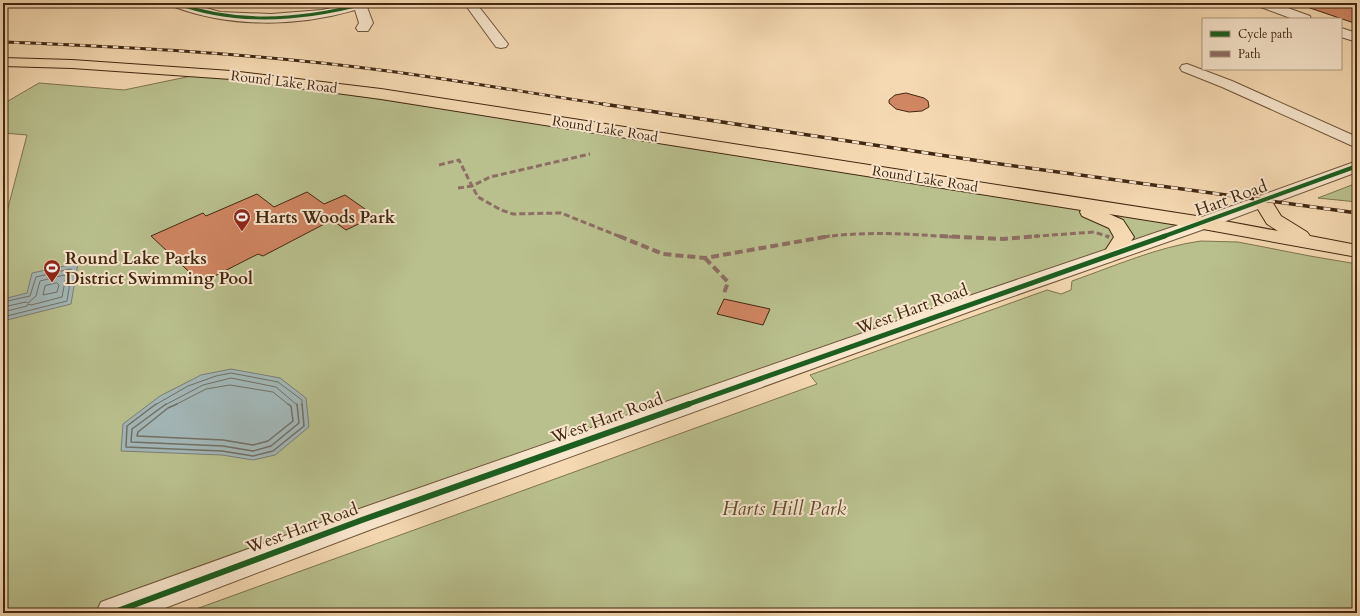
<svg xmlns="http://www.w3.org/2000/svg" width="1360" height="616" font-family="Cardo,serif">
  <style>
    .green { fill: #b9c08e; stroke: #7e744f }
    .water { fill: #a2b7b8; stroke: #7c7d75 }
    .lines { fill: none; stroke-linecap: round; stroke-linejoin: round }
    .shore-far1 { stroke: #726f64; stroke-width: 1 }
    .shore { stroke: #726f64; stroke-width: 1.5 }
    .building { fill: #d18663; stroke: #422710 }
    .minor-casing { stroke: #6f5438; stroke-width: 2 }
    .major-casing { stroke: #422710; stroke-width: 2 }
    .minor { fill: #f8e6cd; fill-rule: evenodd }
    .major { fill: #f5d9b2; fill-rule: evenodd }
    .rail-far1-casing { stroke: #422710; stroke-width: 3 }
    .rail-casing { stroke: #422710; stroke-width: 3.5 }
    .rail-far1 { stroke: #f8e6cd; stroke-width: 2; stroke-dasharray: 5.5; stroke-linecap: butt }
    .rail { stroke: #f8e6cd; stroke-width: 2.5; stroke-dasharray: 7; stroke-linecap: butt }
    .quiet-far1 { stroke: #8d6e63; stroke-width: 3; stroke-dasharray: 6 3; stroke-linecap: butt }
    .quiet { stroke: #8d6e63; stroke-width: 4; stroke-dasharray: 8 4; stroke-linecap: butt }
    .cycleway-far3-casing { stroke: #f8e6cd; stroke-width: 4.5 }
    .cycleway-far2-casing { stroke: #f8e6cd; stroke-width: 6 }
    .cycleway-far1-casing { stroke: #f8e6cd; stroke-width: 8 }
    .cycleway-casing { stroke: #f8e6cd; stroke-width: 9 }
    .cycleway-far3 { stroke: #1b5e20; stroke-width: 3 }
    .cycleway-far2 { stroke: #1b5e20; stroke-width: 4 }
    .cycleway-far1 { stroke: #1b5e20; stroke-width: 5 }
    .cycleway { stroke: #1b5e20; stroke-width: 6 }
    .labels { text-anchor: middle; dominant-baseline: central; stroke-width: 4; stroke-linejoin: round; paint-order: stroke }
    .far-street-label { font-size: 14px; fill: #422710; stroke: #f8e6cd }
    .street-label { font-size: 17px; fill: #422710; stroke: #f8e6cd }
    .poi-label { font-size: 17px; font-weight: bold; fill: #422710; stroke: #f8e6cd; text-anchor: start }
    .near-park-label { font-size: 20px; font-style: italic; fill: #604d30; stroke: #f8e6cd }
  </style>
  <rect width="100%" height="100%" fill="#f5d9b2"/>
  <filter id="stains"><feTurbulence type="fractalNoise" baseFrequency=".005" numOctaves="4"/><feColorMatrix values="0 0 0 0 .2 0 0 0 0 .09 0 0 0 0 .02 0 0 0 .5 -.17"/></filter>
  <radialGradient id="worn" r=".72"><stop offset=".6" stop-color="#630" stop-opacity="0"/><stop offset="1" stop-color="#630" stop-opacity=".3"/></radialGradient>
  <g class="green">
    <polygon points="206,73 1203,223 109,613 3,613 3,227 27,135 3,133 3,104 39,83 124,90"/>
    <polygon points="1357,183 1357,202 1318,198"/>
    <path d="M1201,241L1238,242L1310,256L1357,264V613H185L817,384L810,375L1047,290L1061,294L1071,290L1072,281C1115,266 1157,247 1201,241Z"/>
  </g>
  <g class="water">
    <polygon points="78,263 71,304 3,321 3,299 27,293 32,273"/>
    <polygon points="231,369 280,378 306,398 309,427 275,455 253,460 222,455 121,451 123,424 160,396 201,375"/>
  </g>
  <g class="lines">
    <g class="shore-far1">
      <polygon points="57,283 59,285 57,292 43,295 45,286"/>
      <polyline points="3,302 30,296 36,277 70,269 72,270 67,301 3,317"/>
      <polyline points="3,307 26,302 28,303 36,296 40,281 64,275 66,276 62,297 31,305 28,304 27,306 3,312"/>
      <polyline points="155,405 188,386 216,376 231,373 278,382 302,400 302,405"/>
      <polyline points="165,405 203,385 231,378 276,387 297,405"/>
      <polyline points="175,405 206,389 230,385 273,392 289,405"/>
    </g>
    <g class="shore">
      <polyline points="156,404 127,426 126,447 222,451 253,456 273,451 304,426 302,404"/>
      <polyline points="166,404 132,429 131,442 223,446 253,451 271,446 299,423 297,404"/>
      <polyline points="177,404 168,408 138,432 137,436 223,440 253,445 268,441 293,421 291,406 288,404"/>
    </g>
  </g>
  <g class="building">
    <polygon points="1321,3 1357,3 1357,24 1307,7"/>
    <polygon points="906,93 924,98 928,101 929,107 922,111 909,112 896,109 889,103 889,100 895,95"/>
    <polygon points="307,192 324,204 345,195 375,216 346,230 332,220 263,256 258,254 201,283 151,236 203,213 206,216 257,194 274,207"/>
    <polygon points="724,299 770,309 763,325 717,314"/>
  </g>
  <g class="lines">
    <g class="minor-casing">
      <g id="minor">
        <path d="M170,3H188L220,12L271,14L322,10L353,3H373L371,6L367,7L373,23L368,31H358L356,28L359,23L355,10C296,27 230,28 172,6Z"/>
        <polygon points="464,3 476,3 508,44 506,47 501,48 496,47"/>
        <polygon points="1256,3 1274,3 1310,16 1311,19 1293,19 1258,6"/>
        <polygon points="1341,28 1357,33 1357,42 1341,37"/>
        <polygon points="1187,64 1232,81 1357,137 1357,148 1222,87 1182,71 1180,68 1182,65"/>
        <polygon points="1357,161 1357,172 1210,227 985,306 372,529 152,613 96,613 101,602 112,598 362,508 969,296 1196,219"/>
      </g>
    </g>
    <g class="major-casing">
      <polygon id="major" points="3,58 72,60 231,71 381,89 1203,217 1278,231 1267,224 1253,201 1255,197 1262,195 1269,197 1281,216 1307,232 1310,236 1357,245 1357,257 1203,229 1109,214 1123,220 1134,237 1120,258 1113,260 1106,258 1103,254 1114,237 1109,228 1082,216 1080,212 1081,210 381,99 231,79 72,68 3,66"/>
    </g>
    <use href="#minor" class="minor"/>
    <use href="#major" class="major"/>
    <g class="rail-far1-casing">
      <path id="rail-far1" d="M3,42C131,47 261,54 388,71C462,81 536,94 609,105"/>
    </g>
    <g class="rail-casing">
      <polyline id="rail" points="603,104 993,163 1357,213"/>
    </g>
    <use href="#rail-far1" class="rail-far1"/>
    <use href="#rail" class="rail"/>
    <g class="quiet-far1">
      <polyline points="439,165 459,160 472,186 490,177 590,154"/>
      <polyline points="458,188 472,186 478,197 501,210 513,214 561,213 621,237"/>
      <path d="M823,237C869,231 907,234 953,237"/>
      <polyline points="1025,237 1094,232 1109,237"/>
    </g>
    <g class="quiet">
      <polyline points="619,236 663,254 705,258 830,236"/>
      <polyline points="940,236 1003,239 1038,236"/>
      <polyline points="1107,236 1109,237"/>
      <polyline points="705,258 728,282 723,296"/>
    </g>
    <g class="cycleway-far3-casing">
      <path id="cycleway-far3" d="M176,3C238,26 304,20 367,3"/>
    </g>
    <g class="cycleway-far2-casing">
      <polyline id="cycleway-far2" points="1162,237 1357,166"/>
    </g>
    <g class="cycleway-far1-casing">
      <polyline id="cycleway-far1" points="686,405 1165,236"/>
    </g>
    <g class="cycleway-casing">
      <polyline id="cycleway" points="112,613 362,520 689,404"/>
    </g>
    <use href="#cycleway-far3" class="cycleway-far3"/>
    <use href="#cycleway-far2" class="cycleway-far2"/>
    <use href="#cycleway-far1" class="cycleway-far1"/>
    <use href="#cycleway" class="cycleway"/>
  </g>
  <defs>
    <g id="stadium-pin" transform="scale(0.9)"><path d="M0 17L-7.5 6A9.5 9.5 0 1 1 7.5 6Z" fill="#8f2418" stroke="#f8e6cd"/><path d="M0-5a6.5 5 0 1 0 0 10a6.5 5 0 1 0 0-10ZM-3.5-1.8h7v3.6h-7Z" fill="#fff"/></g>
  </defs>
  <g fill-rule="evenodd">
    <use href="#stadium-pin" x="242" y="217"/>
    <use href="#stadium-pin" x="52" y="268"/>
  </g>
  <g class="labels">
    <g class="far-street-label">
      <text transform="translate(284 82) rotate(7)">Round Lake Road</text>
      <text transform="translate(605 129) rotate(9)">Round Lake Road</text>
      <text transform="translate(925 179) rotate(9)">Round Lake Road</text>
    </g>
    <g class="street-label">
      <text transform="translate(1231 198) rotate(-20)">Hart Road</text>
      <text transform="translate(912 309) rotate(-20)">West Hart Road</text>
      <text transform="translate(607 418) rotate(-20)">West Hart Road</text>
      <text transform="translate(302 528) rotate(-20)">West Hart Road</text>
    </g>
    <g class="poi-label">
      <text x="255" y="217">Harts Woods Park</text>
      <text x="65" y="258">Round Lake Parks<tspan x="65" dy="20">District Swimming Pool</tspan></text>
    </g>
    <g class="near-park-label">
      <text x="784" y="508">Harts Hill Park</text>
    </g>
  </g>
  <rect width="1360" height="616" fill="none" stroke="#f5d9b2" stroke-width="16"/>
  <rect x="4" y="4" width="1352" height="608" fill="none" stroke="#422710" stroke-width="2"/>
  <rect x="8" y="8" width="1344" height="600" fill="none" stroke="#422710"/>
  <rect x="1202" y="18" width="140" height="52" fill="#f8e6cd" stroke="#af9a81"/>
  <rect x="1210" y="31" width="20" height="6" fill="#1b5e20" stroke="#af9a81"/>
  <text x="1238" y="38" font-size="12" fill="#422710">Cycle path</text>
  <rect x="1210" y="51" width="20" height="6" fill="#8d6e63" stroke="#af9a81"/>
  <text x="1238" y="58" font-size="12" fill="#422710">Path</text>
  <rect width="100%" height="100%" filter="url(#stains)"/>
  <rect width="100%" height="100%" fill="url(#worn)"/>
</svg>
